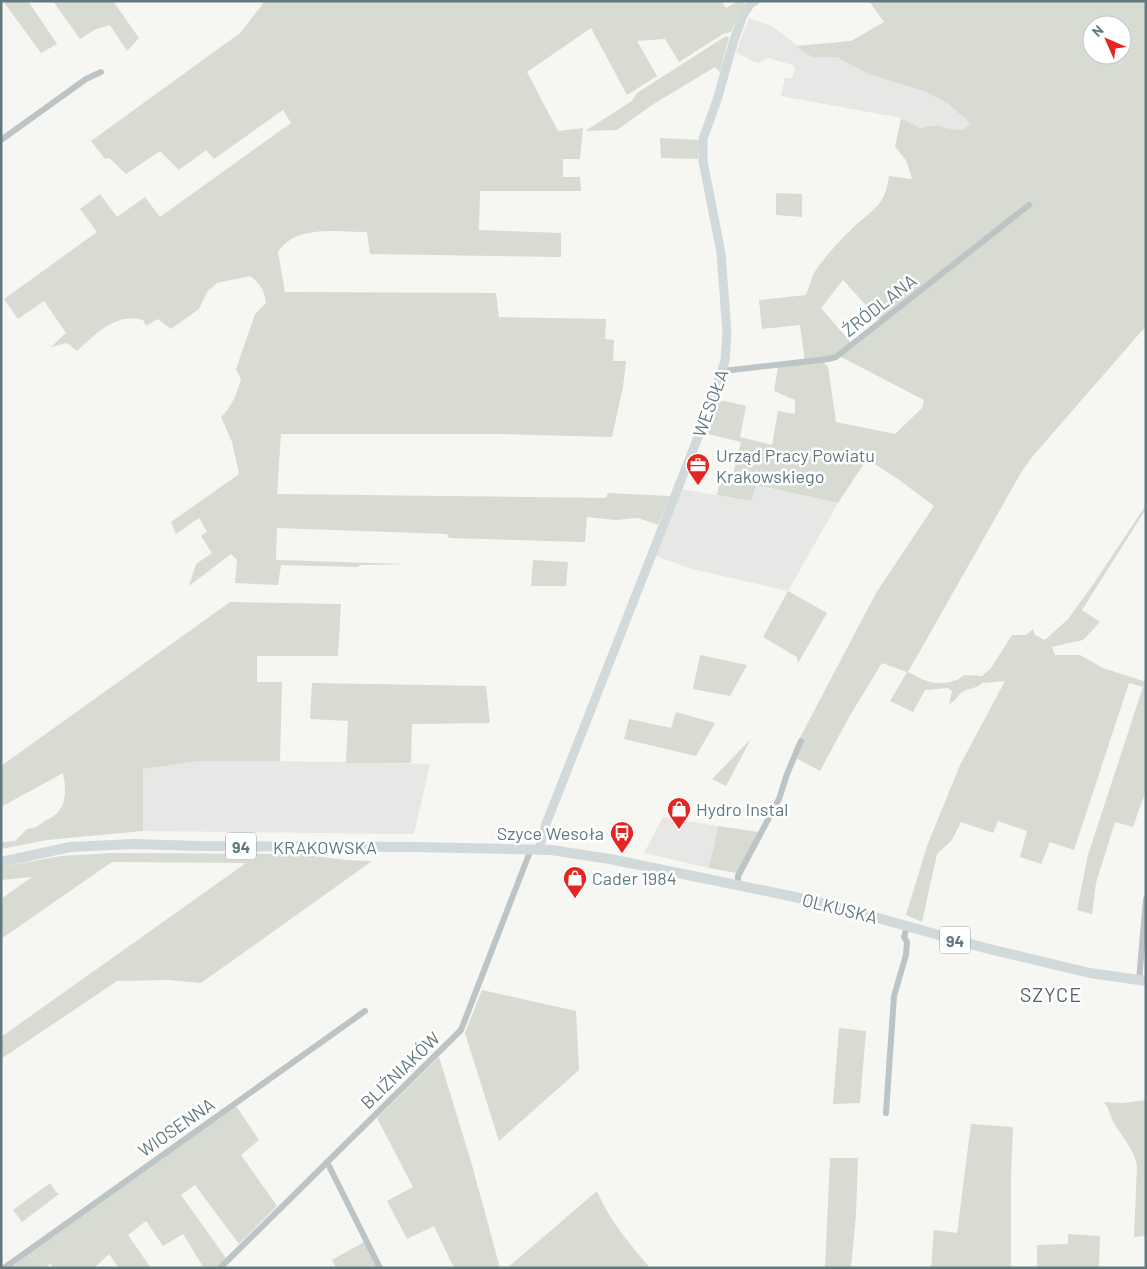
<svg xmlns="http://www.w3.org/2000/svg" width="1147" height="1269" font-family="Barlow,sans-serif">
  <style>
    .built { fill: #e7e7e6 }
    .green { fill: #d7dbd2; fill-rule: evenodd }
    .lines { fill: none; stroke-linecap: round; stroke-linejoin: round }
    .street { stroke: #bdc4c6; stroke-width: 6 }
    .secondary { stroke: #d2d9db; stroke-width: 9 }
    .primary { stroke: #d2d9db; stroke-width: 10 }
    .labels { text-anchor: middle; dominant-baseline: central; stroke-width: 5; stroke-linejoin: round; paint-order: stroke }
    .shield { fill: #fff; stroke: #90a1a5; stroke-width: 1 }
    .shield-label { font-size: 16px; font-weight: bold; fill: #60797f }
    .street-label { font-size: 18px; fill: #60797f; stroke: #fff }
    .poi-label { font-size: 18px; fill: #60797f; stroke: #fff; text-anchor: start }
    .quarter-label { font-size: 20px; letter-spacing: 1px; fill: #53656a; stroke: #fff }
  </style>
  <rect width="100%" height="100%" fill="#f6f6f3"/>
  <g class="built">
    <polygon points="749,18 772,26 812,57 837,57 868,74 924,91 947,103 970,123 963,130 945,128 938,125 920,128 901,118 781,96 785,78 792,78 795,69 792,65 768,58 759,63 754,62 736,52"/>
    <polygon points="755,485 838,503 788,591 692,569 656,556 681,489 750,501"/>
    <polygon points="198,761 280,761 430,764 414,834 143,831 143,769"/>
    <polygon points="663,817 718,826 709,868 644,853"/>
  </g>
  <g class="green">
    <polygon points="3,1 28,1 57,44 41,53"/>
    <polygon points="53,1 113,1 139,38 127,51 110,25 96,29 80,39"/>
    <path d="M265,1H722L726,8L738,1H743L746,6L738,16L731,32L723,34L679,62L665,39L637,41L657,76L627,95L591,28L527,72L558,131L583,128L580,159H563V177H580L581,191H480L479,230L561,233V257L370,254L367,232C338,232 296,224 278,252L285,292L496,293L499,317L606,319L605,339L614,340L613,361H626L623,387L612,437L498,434H281L277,494L606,498L608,493L670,496L658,525L638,518L615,520L587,517L585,542H581L449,538L447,534L277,528L276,560L406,564L360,565L358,567L281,565L278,585L235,583L237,560L231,554L189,586L196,564L212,553L201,536L207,532L199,518L176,534L171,522L239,474L232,442L221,417C233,405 236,395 241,379L236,369L255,314L266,303C264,290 261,284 250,276L217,283L207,292L199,309L171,329L158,319L146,326L143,320C116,312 95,335 77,351L67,343L51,347L66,333L44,301L18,319L4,299L97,232L80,209L100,194L117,217L145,197L160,217L291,123L283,110L214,159L206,150L179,170L160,151L126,174L109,158L105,159L91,141L240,33Z"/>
    <path d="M869,1H1146V326L1032,457L1022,471L908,672C914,675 922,680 930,682C940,684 957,683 964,675L982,676L991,668L1012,635H1026L1033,629L1035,635L1045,640L1068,619L1092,586L1146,505V509L1082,610L1100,622L1083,640L1052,647L1055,655H1080L1103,668L1146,682V790L1133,827L1115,822L1096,883L1092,914L1077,910L1088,855L1143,687L1129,683L1074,850L1050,842L1041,864L1020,857L1027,831L998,821L993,833L961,822L952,840L937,854L922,922L906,915L927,846L960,765L1005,681L982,683C976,689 969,688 962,692C957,696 955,702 949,704L952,691L948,688L925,690L913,712L890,701L907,672L882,663L849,717L820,771L796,758L793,751L876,593L934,506L898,479L867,459L838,503L756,485L751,501L717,495L721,477L732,479L741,442L703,433L716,399L746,406L740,437L772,445L778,411L795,414V400L774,391L778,367L805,363L800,325L762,329L759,300L806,295C809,288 811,279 814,273C824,257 844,236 858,223C878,206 885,203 889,176L912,179L906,160L895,147L901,118L920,128L938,125L945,128L963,130L970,123L947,103L924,91L868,74L837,57H812L796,46L851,41L884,22ZM1092,25H1122V55H1092ZM843,280L882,323L854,346L821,308ZM841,357L924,400L922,408L895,434L836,422L828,367L824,363Z"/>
    <polygon points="726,36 729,37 720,72 715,67 652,105 617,130 585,131 632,101 637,93"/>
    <polygon points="660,138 699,140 698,159 661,158"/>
    <polygon points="776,193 802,194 802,217 776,215"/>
    <polygon points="533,560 568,562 566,586 531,586"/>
    <polygon points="788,591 827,613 798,663 797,657 763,637"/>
    <path d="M230,602L341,604L338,656H257V682H282L280,761H198L143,769V831L47,840L1,849V842L15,841L27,829C38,828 37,826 45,821C47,819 50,819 52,817C68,807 66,788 63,773L1,807V766Z"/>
    <polygon points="700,655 747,665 730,696 693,689"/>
    <polygon points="312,683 486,686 490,723 412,724 411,763 346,763 348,721 310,719"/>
    <polygon points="676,712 715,723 696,756 624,739 629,719 671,728"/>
    <polygon points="751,739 726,786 712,779"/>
    <polygon points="718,826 759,832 737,873 709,868"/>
    <polygon points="112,853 299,854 346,860 372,861 201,983 168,980 117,981 1,1059 1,1037 246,863 112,862 1,939 1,899 32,877 1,880 1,867 61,856"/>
    <polygon points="482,990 576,1011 579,1070 499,1141 465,1033"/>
    <polygon points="839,1028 866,1031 860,1103 833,1104"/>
    <polygon points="439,1057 472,1165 500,1268 454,1268 434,1226 407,1239 387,1201 413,1187 377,1118"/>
    <path d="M1146,1100V1236L1134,1237L1137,1166C1134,1149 1123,1138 1114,1123C1110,1116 1109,1108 1104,1102L1123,1103Z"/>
    <polygon points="236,1106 259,1140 241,1155 277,1206 239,1244 195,1185 181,1195 226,1258 216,1268 204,1268 183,1234 163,1246 146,1221 128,1235 151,1268 119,1268 109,1254 94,1268 54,1268 50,1264 44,1268 8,1268"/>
    <polygon points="971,1124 1013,1127 1011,1177 1011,1268 931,1268 934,1230 957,1233"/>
    <polygon points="830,1158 858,1158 856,1215 851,1268 825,1268"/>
    <polygon points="50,1183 56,1192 59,1194 22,1222 13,1210"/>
    <path d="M597,1191C609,1220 630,1244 650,1268H507Z"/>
    <polygon points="1068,1234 1100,1236 1099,1268 1037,1268 1037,1245 1068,1244"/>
    <polygon points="364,1242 377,1268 336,1268 332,1260"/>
  </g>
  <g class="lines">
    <g class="street">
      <polyline points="1,140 86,79 101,72"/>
      <polyline points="723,371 828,359 836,357 1029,205"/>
      <polyline points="738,885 738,876 779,799 787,774 801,741"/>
      <polyline points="1139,981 1146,899"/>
      <polyline points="886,1113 894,996 906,955 907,942 904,937 907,926"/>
      <polyline points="327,1162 380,1268"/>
      <polyline points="4,1268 365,1011"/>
      <polyline points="220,1268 461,1030 531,849"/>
    </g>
    <polyline class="secondary" points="539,849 546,824 711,404 725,361 727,333 721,253 703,161 703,139 717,100 734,40 743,15 751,3 755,1"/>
    <polyline class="primary" points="1,862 70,847 133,844 200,846 415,847 551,850 610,859 795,897 839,907 985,948 1090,973 1146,981"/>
  </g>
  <defs>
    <g id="office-pin" transform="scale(1.25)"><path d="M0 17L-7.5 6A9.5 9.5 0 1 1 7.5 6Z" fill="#e82421" stroke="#fff"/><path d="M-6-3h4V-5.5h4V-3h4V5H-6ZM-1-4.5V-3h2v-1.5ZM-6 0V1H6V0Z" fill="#fff"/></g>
    <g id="shop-pin" transform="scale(1.25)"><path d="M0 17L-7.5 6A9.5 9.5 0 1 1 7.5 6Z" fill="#e82421" stroke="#fff"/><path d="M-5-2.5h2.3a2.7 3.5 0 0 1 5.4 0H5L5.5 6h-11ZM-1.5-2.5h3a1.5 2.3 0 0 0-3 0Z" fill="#fff"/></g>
    <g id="bus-pin" transform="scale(1.25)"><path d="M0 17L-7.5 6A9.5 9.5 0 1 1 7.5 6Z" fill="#e82421" stroke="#fff"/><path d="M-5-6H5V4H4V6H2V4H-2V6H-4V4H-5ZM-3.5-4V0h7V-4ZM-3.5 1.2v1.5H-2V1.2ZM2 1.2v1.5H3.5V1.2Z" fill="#fff"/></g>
  </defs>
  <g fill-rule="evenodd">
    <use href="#office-pin" x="698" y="465"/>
    <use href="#shop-pin" x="679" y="809"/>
    <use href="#bus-pin" x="622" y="833"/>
    <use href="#shop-pin" x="575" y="878"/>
  </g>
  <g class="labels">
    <g class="shield">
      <rect x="226" y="832.5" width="30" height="27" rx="4"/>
      <rect x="940" y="926.5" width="30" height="27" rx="4"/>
    </g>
    <g class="shield-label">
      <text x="241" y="846">94</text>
      <text x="955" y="940">94</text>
    </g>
    <g class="street-label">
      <text transform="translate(879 305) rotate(-38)">ŹRÓDLANA</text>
      <text transform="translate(710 403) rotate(-70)">WESOŁA</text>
      <text x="325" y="847">KRAKOWSKA</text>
      <text transform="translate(840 908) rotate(14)">OLKUSKA</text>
      <text transform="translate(400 1070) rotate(-44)">BLIŹNIAKÓW</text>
      <text transform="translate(176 1127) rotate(-35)">WIOSENNA</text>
    </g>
    <g class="poi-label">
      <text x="716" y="455">Urząd Pracy Powiatu<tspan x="716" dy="21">Krakowskiego</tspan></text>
      <text x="696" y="809">Hydro Instal</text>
      <text x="604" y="833" text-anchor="end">Szyce Wesoła</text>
      <text x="592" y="878">Cader 1984</text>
    </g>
    <g class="quarter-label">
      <text x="1051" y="994">SZYCE</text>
    </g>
  </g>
  <rect width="1147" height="1269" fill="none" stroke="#60797f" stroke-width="5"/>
  <g transform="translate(1107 40) rotate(315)"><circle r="24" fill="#ffffff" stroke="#bfc9cc"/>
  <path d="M0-4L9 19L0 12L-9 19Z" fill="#e82421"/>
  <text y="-8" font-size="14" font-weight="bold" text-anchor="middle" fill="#60797f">N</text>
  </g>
</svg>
